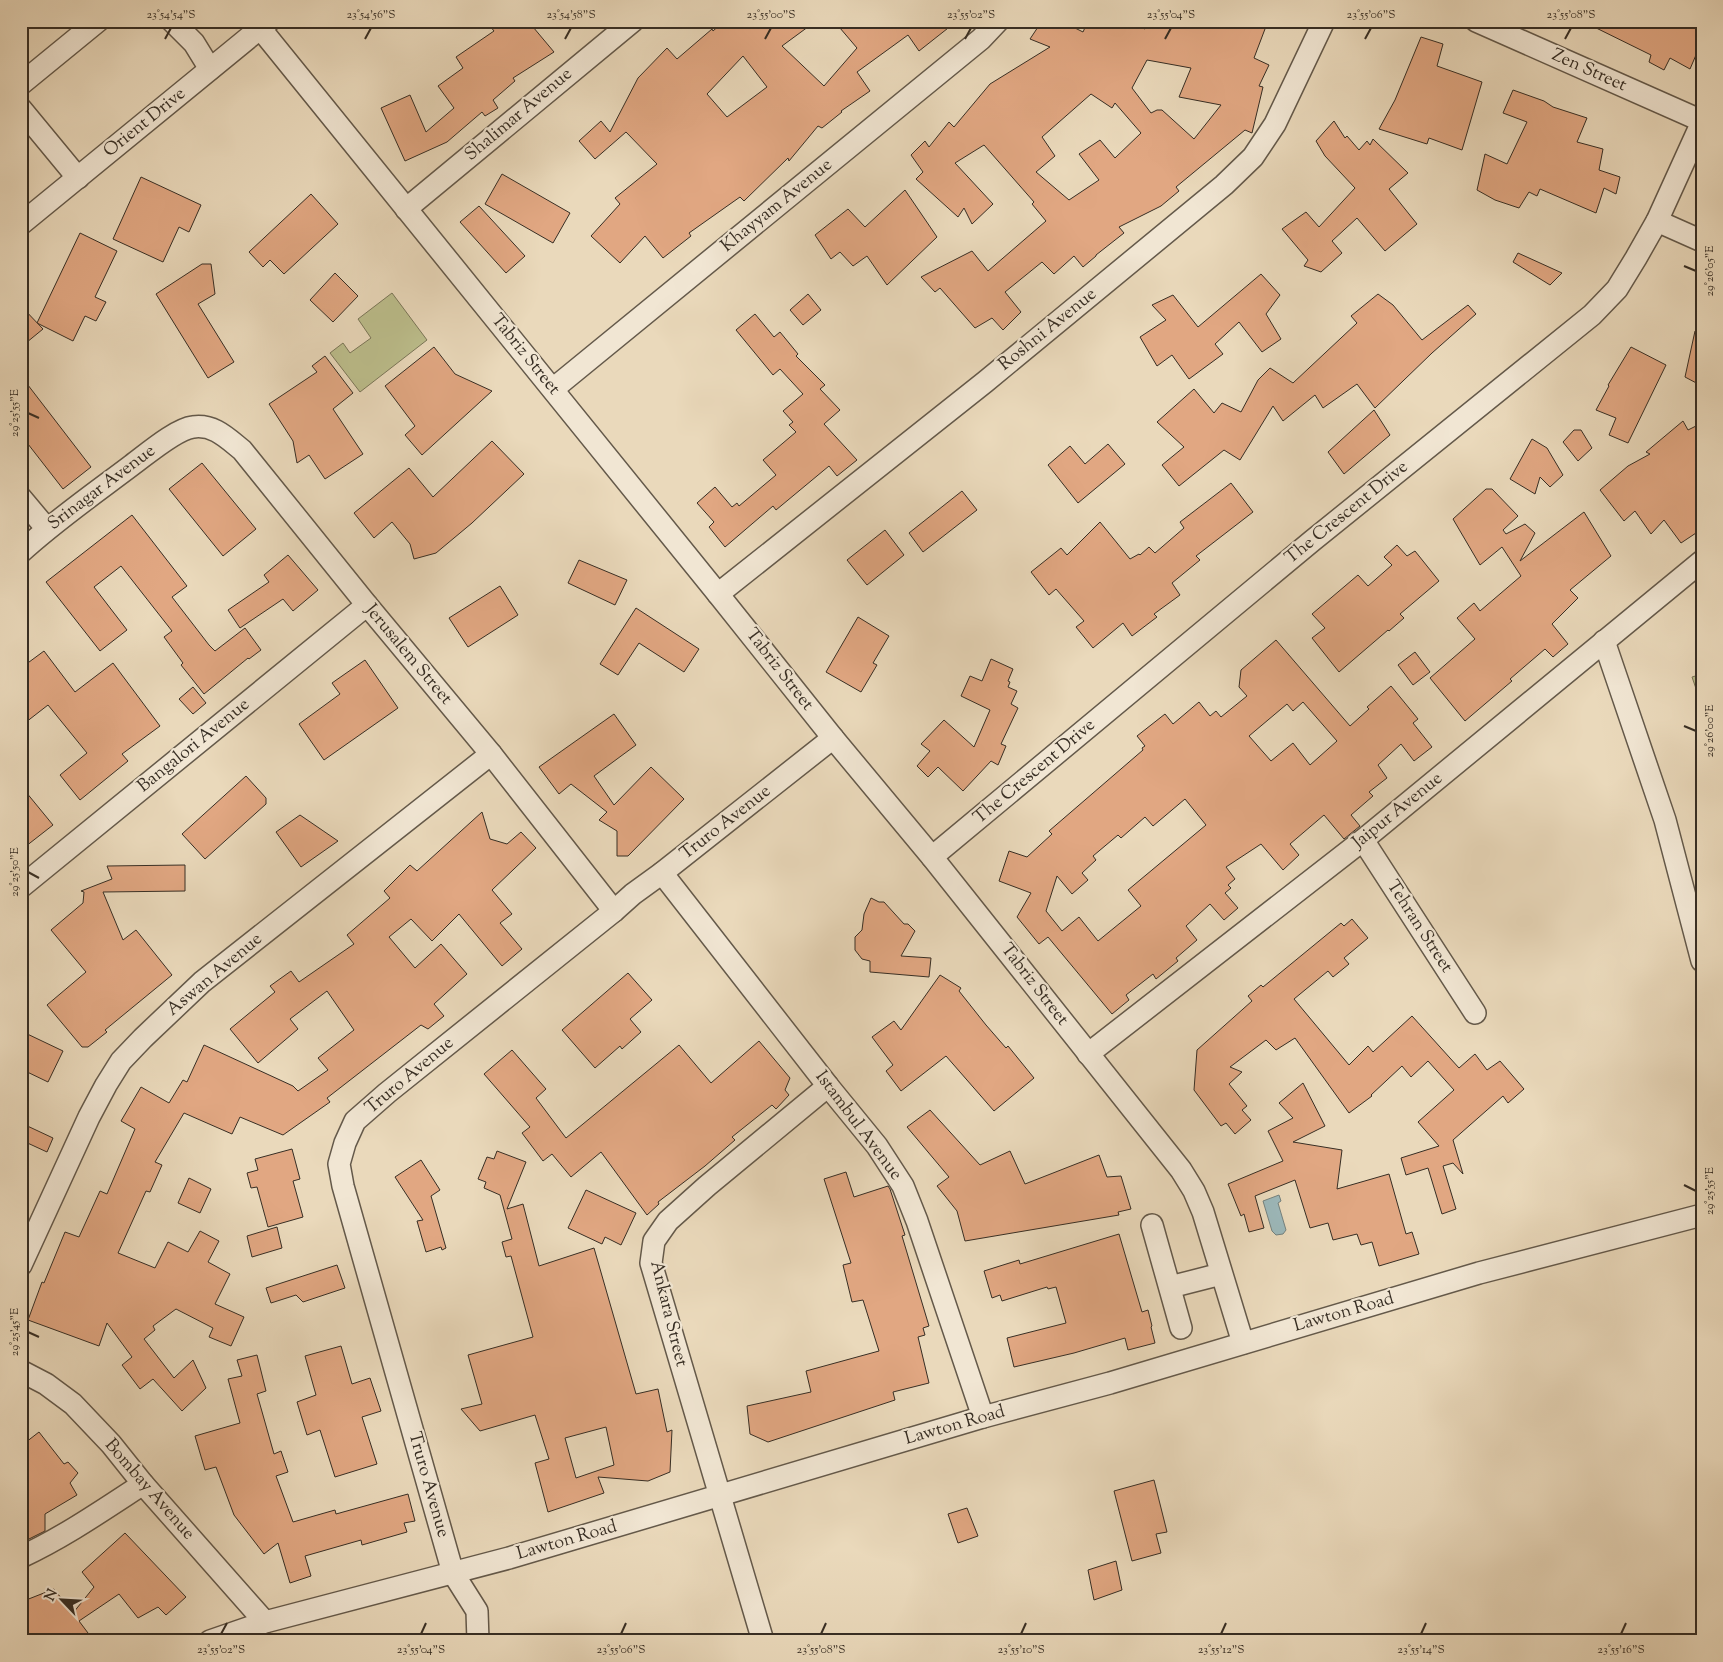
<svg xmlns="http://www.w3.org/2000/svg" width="1723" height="1662" font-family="'Sorts Mill Goudy',serif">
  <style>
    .green { fill: #bcbe8c; stroke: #7a7658 }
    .water { fill: #9cb8ba; stroke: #74817e }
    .building { fill: #e1a782; stroke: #372e24; fill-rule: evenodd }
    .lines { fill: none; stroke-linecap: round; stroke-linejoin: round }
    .minor-casing { stroke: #64594a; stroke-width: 24 }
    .minor { stroke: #f1e6d3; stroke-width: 21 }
    .ticks { fill: none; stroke: #372e24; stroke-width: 2 }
    .labels { text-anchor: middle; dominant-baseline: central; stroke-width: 4.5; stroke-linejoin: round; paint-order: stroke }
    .street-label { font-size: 18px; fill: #372e24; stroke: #f1e6d3 }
    .neatline { fill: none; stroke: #372e24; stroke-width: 2 }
    .ticks-label { font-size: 12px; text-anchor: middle; fill: #372e24 }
  </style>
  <rect width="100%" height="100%" fill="#ead9bb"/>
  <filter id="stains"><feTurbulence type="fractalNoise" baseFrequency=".004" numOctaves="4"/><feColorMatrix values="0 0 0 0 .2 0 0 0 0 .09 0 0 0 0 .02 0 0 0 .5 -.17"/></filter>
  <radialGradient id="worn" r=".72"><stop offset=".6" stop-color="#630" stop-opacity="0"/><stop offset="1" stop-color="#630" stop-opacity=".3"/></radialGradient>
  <g class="green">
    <polygon points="392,293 427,340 360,392 330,353 343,343 350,353 371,338 358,319"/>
    <polygon points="1702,674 1702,706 1692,677"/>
  </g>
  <polygon class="water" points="1279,1195 1281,1201 1278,1203 1286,1230 1283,1234 1276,1235 1272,1231 1263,1201"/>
  <g class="building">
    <polygon points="486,21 528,21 554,52 513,78 515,81 493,100 498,108 485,116 482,112 447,142 405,161 381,108 410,95 426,132 454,108 438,86 463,68 456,57 494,31"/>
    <path d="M724,21H816L782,46L824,86L857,48L834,21H957L919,51L908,35L857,72L870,91L841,111L842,112L822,128L818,126L789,161L788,158L744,201L740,197L689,233L691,236L663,258L645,236L620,263L591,236L620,204L615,198L657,164L626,132L595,159L579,141L601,121L610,132L638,78L667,48L677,59L712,29L713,31ZM743,56L767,87L727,117L707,94Z"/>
    <path d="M1042,21H1061L1083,32L1088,21H1127L1145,29L1149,21H1268L1254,58L1269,65L1259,86L1263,87L1252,133L1245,130L1176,187L1179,191L1161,206L1119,227L1124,233L1096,255V256L1083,267L1074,256L1054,274L1042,262L1005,292L1021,312L1003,330L992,318L975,328L940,288L935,292L921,277L972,251L988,271L1046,221L1032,204L1034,202L984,145L955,163L993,204L972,224L964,208L958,217L916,179L923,172L911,155L925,141L929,147L949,122L954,127L990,84L1050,47L1030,39ZM1147,60L1191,68L1179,97L1221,105L1194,139L1162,110H1157L1151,113L1132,88ZM1091,94L1112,108L1115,103L1141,133L1115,158L1100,140L1079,154L1099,180L1069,200L1036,172L1055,156L1042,137Z"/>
    <polygon points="1582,21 1702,21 1702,41 1690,69 1670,58 1664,70 1649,62 1651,55"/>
    <polygon points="1421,37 1443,44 1437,66 1482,82 1462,150 1429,138 1427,144 1379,129 1395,100"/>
    <polygon points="1513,90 1544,101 1553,107 1587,118 1577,142 1603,149 1599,170 1620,177 1616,194 1604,188 1596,213 1540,189 1537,196 1529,192 1519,208 1495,200 1477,190 1485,154 1507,164 1527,122 1503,113"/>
    <polygon points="1334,121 1345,138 1347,136 1359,150 1367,141 1370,145 1373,139 1408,173 1389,189 1417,224 1385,251 1357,218 1332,241 1342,253 1321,272 1304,266 1308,260 1282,229 1306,212 1319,227 1355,188 1325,156 1316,141"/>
    <polygon points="502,174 570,213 553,243 485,204"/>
    <polygon points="141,177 201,205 189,232 179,227 163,262 113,239"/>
    <polygon points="905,190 937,237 887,285 867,256 853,266 840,252 831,259 815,235 848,209 865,227"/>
    <polygon points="311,194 338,224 284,274 270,260 263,267 249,252"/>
    <polygon points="479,206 525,256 506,273 460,222"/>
    <polygon points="80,233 117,251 95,297 106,302 96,321 85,316 73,341 37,323"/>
    <polygon points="1518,253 1562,273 1550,285 1513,262"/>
    <polygon points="202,264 211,264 215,294 198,304 234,362 208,378 156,294"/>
    <polygon points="335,273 358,296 333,322 310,300"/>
    <polygon points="1261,274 1280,295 1266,314 1281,339 1262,352 1239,322 1215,344 1223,354 1189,379 1172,355 1157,366 1140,337 1166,320 1152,305 1173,295 1198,327"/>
    <polygon points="808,294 821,310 803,325 790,310"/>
    <polygon points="1378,294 1393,305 1422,340 1468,305 1476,314 1432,353 1375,408 1357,384 1323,408 1315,395 1283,421 1273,406 1240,460 1224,450 1179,486 1162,465 1184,447 1157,422 1194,389 1214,413 1222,403 1241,412 1258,380 1270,368 1293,383 1357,323 1351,316"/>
    <polygon points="21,306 43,329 21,347"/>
    <polygon points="755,314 774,337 780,332 798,354 796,356 825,385 820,389 840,410 824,424 857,460 837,476 829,466 776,510 773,506 725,547 709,527 714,522 697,503 715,487 732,507 737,503 739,506 776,475 763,460 796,432 789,425 793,422 783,411 803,394 780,369 773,375 736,330"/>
    <polygon points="1695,331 1702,332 1702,386 1685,377"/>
    <polygon points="434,347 455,374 492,391 422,455 405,435 415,426 385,386"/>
    <polygon points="1631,347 1666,365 1628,443 1609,435 1616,418 1596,410 1609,386 1608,385"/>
    <polygon points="325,356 353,393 333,409 363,454 325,479 309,455 297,463 293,441 269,404 317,372 312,366"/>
    <polygon points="21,376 91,467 63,489 21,435"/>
    <polygon points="1374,410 1390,435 1344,474 1328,452"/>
    <polygon points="1683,421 1688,430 1702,423 1702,529 1681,543 1664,520 1651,534 1635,511 1624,521 1600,490 1628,466 1650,454 1646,452"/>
    <polygon points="1574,430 1581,430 1592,448 1578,461 1563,442"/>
    <polygon points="1532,439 1547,448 1563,475 1550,487 1540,477 1535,494 1510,479"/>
    <polygon points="492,441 524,474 472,523 436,553 414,559 410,544 392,522 374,538 354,513 409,468 433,497"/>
    <polygon points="1108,444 1125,464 1078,503 1048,465 1070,446 1085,464"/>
    <polygon points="202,463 256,529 223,556 169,489"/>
    <polygon points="1231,483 1253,512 1196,556 1200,560 1172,583 1180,595 1154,614 1157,617 1132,636 1123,623 1093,648 1076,627 1084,621 1056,589 1049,595 1031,572 1061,548 1067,555 1100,522 1130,559 1139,554 1140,555 1149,547 1155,553 1184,528 1180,522"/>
    <polygon points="1486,489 1492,489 1518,516 1503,530 1506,534 1525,524 1535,533 1520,561 1584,512 1611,556 1570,590 1578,598 1552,624 1568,644 1553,657 1545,649 1510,679 1512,681 1465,721 1430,678 1475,639 1457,618 1474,603 1480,611 1521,576 1502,547 1480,565 1453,519"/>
    <polygon points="962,491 977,510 923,552 909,533"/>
    <polygon points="132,515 187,586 172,597 209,645 215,651 245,628 261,650 249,659 248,658 204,694 181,665 183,663 164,637 172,631 121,566 94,587 127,630 100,651 46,582"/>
    <polygon points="885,530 904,555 867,585 847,560"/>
    <polygon points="1397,545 1407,556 1415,551 1439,581 1400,614 1404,618 1389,631 1388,630 1339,672 1312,638 1325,628 1312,614 1358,575 1368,586 1392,565 1384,557"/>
    <polygon points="288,555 318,590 293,611 283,599 240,628 228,610 269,582 264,575"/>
    <polygon points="579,560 627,580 615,605 568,583"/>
    <polygon points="500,586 518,615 468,647 449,618"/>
    <polygon points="636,608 699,649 684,672 639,643 618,675 600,664"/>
    <polygon points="858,617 889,636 873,663 877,665 861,692 826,672"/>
    <path d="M1276,640L1350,726L1369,709L1367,707L1391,686L1418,719L1413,723L1432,747L1414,761L1401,744L1378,765L1387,778L1369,792L1373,796L1351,815L1360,826L1344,839L1324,815L1290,844L1299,855L1283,870L1261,844L1226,867L1235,879L1228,885L1231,888L1225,893L1238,908L1224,920L1210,904L1186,926L1197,940L1176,958L1178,961L1156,979L1153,974L1126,995L1129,1000L1112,1014L1048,937L1039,944L1017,917L1031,893L999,881L1009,851L1027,857L1052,834L1049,831L1143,750L1142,748L1145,746L1137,736L1165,714L1173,724L1199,702L1210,716L1216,711L1221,717L1247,696L1239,687L1241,670ZM1303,702L1337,741L1310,765L1293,743L1271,761L1249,736L1287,704L1293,711ZM1185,799L1206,825L1128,890L1141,906L1098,941L1079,917L1062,931L1046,911L1057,876L1072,894L1088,880L1082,873L1096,860L1093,856L1118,835L1121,838L1145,817L1153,826Z"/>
    <polygon points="44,651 75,692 113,663 160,726 122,754 128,761 80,800 60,775 87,753 48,705 21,726 21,668"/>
    <polygon points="1415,652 1430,672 1413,685 1398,665"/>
    <polygon points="991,659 1013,669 1008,681 1010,682 1008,687 1017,691 1011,704 1018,708 1001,744 1006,746 998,765 991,761 963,791 938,767 928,777 917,766 930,751 921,744 944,720 974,747 990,710 961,696 970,676 982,681"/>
    <polygon points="365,660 398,708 324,760 299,724 340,694 332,683"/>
    <polygon points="193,687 206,703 193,714 179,699"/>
    <polygon points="614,714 636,745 594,776 614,805 651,767 684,799 628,856 617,856 617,831 599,820 607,812 571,784 559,794 539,767"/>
    <polygon points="246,776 266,798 266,804 205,859 182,834"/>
    <polygon points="21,786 53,825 21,850"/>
    <polygon points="482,812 490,839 507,844 521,832 536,848 492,890 512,914 500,923 522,949 502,966 459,914 432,941 411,919 389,937 415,968 441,944 467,974 434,1004 444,1016 428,1029 421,1025 327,1098 330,1102 283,1135 240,1117 232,1134 184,1113 155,1162 162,1165 150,1192 146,1191 118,1253 155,1268 168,1242 188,1252 200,1231 219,1241 208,1262 230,1274 215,1304 244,1317 231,1346 209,1337 213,1328 176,1309 153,1326 155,1330 144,1339 174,1378 193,1360 206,1388 182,1411 153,1379 140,1389 122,1365 132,1357 107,1323 99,1346 28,1320 42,1282 44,1283 65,1232 79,1237 100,1191 107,1194 135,1129 121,1121 141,1087 169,1103 183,1080 187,1082 204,1045 293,1086 298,1091 328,1070 318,1058 354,1030 327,991 290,1019 298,1029 258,1063 230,1029 275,992 270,986 291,971 299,982 354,944 347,935 390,898 384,891 410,865 417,871"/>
    <polygon points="300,815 338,841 301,867 276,832"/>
    <polygon points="185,865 185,891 103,892 123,940 136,930 172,975 105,1030 107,1032 88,1047 82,1047 47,1005 86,972 51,930 83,903 84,892 81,891 112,879 107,866"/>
    <polygon points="871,898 879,902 884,902 904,924 908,924 915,931 901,956 931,958 929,977 870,972 870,961 862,959 855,950 855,937 862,930 864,914"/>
    <polygon points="1352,919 1368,938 1344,958 1349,964 1333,977 1328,971 1294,999 1349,1065 1368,1046 1373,1052 1412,1016 1459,1068 1475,1054 1487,1070 1500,1061 1524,1089 1508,1103 1503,1096 1453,1140 1463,1174 1453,1163 1443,1166 1456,1209 1442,1214 1428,1168 1406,1175 1401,1158 1439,1146 1418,1122 1454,1090 1428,1061 1411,1077 1402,1066 1371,1095 1372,1096 1349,1113 1295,1038 1276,1050 1266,1040 1230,1067 1242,1072 1229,1084 1247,1106 1242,1110 1251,1120 1235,1134 1226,1123 1221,1126 1194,1090 1197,1050 1252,1001 1248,996 1261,985 1263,987 1341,923 1344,926"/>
    <polygon points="628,973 652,1000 630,1019 641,1032 622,1049 620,1046 595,1068 562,1030"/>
    <polygon points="940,975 961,988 959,991 986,1025 1006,1048 1008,1046 1034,1078 994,1111 946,1056 901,1091 886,1071 893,1065 872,1037 894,1021 901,1030"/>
    <polygon points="21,1031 63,1051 48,1082 21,1069"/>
    <polygon points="759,1041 790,1078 785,1090 789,1095 776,1109 772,1105 732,1137 735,1140 705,1166 658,1202 659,1204 647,1215 601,1152 571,1177 552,1154 543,1161 522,1133 530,1127 484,1074 512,1050 546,1089 536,1098 566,1138 679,1045 711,1083"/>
    <polygon points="1303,1083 1325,1126 1293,1142 1342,1150 1337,1189 1389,1174 1406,1234 1412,1232 1419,1254 1379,1266 1372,1242 1361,1245 1357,1234 1333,1240 1328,1223 1310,1228 1295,1180 1255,1196 1264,1228 1249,1232 1244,1214 1241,1216 1228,1184 1283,1161 1268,1131 1293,1118 1279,1103"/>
    <polygon points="930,1110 980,1165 1010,1151 1025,1184 1099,1155 1107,1177 1121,1176 1131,1209 1118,1212 1119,1215 965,1241 957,1211 937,1186 949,1177 907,1127"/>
    <polygon points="21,1123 53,1138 47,1152 21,1140"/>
    <polygon points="292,1149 300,1179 293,1181 303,1217 268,1227 257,1187 251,1188 247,1173 258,1170 255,1159"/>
    <path d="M497,1151L526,1162L507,1209L523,1204L539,1266L594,1248L636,1394L658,1389L667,1432L672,1430L670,1472L648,1481L598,1477L604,1493L548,1512L535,1463L549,1459L535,1415L480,1431L461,1409L482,1404L468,1355L533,1337L511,1256L506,1257L502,1242L512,1239L500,1195L484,1188L486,1182L478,1179L487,1157L494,1159ZM606,1427L614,1465L576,1478L565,1438Z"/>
    <polygon points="421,1160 440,1190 431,1196 446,1248 442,1250 441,1247 426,1252 417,1221 423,1220 395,1177"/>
    <polygon points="846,1172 854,1197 888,1186 890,1189 905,1235 902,1236 929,1326 923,1328 925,1335 918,1337 929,1383 893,1392 895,1400 768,1442 750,1434 747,1406 811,1392 806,1371 879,1351 863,1300 852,1302 843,1265 851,1263 824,1179"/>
    <polygon points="189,1178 211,1189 200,1213 178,1203"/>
    <polygon points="586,1190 636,1213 621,1245 605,1237 602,1244 568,1228"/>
    <polygon points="277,1227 282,1248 252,1257 247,1236"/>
    <polygon points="1119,1234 1142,1312 1148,1310 1152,1326 1151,1327 1155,1343 1128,1350 1125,1338 1074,1353 1014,1367 1007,1338 1066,1323 1056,1287 1048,1289 1047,1287 1002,1301 1000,1295 992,1298 984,1271 1019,1260 1020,1264"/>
    <polygon points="337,1265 345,1288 303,1302 296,1295 271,1303 266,1288"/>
    <polygon points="341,1346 352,1384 370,1378 381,1411 362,1417 377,1464 335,1477 320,1430 307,1435 297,1402 316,1395 305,1356"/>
    <polygon points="257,1355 266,1391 257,1394 274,1454 281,1451 288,1472 276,1476 293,1522 335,1510 336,1514 408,1494 415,1521 404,1523 407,1532 362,1545 361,1540 305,1556 311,1576 290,1583 278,1543 264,1554 234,1515 216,1467 205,1470 195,1436 240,1423 228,1379 242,1376 237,1360"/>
    <polygon points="39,1432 64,1464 68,1462 78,1473 70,1483 77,1495 45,1514 45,1531 21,1543 21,1446"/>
    <polygon points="1154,1480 1167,1532 1156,1534 1161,1553 1132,1561 1114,1491"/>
    <polygon points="967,1508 978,1536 958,1543 948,1514"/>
    <polygon points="125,1533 186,1597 166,1615 158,1607 138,1618 119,1594 79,1621 94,1641 21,1641 21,1602 54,1589 73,1613 94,1587 82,1572"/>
    <polygon points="1116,1561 1122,1590 1094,1600 1088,1570"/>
  </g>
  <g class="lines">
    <g class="minor-casing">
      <g id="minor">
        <polyline points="172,21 194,43 210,69"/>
        <polyline points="1476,21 1702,121"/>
        <polyline points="260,28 718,594 833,738 932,857 1181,1170 1194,1191 1203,1212 1243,1343"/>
        <polyline points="21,84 98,21"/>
        <polyline points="21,109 78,178"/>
        <polyline points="406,209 633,21"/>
        <polyline points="1657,221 1702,241"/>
        <polyline points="21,224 269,21"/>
        <polyline points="553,389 981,39 998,21"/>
        <polyline points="21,498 47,529"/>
        <path d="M21,552C56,520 95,493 132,465C147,454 176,429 193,427C214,424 227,438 242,450L367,605L491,754L614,911"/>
        <polyline points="718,594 985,382 1224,185 1253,157 1275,124 1324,21"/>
        <polyline points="1604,641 1665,820 1702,961"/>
        <polyline points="1363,840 1475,1013"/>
        <polyline points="932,857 1312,541 1592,315 1617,289 1636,258 1657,221 1702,122"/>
        <polyline points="662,873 828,1086 877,1146 903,1186 917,1221 983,1417"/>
        <polyline points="21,887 367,605"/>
        <polyline points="1088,1054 1363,840 1702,561"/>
        <polyline points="1152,1225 1181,1328"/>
        <polyline points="21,1265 89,1117 106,1085 121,1061 143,1038 202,982 491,754"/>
        <polyline points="1170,1287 1221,1274"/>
        <polyline points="21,1371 46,1384 73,1404 111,1444 143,1484 265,1622"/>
        <path d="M21,1557C64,1537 103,1510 143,1484"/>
        <polyline points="210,1641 265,1622 509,1558 983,1417 1110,1383 1479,1273 1702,1215"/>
        <polyline points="478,1641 477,1611 453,1573 343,1186 339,1164 345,1143 355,1121 387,1093 614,911 633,894 662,873 833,738"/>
        <polyline points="763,1641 651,1263 654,1241 668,1221 707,1186 828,1086"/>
      </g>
    </g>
    <use href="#minor" class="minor"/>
  </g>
  <path class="ticks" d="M165,39L171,28M365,39L371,28M565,39L571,28M765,39L771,28M965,39L971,28M1165,39L1171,28M1365,39L1371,28M1565,39L1571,28M1684,266L1696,271M28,413L39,418M1684,726L1696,731M28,872L39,878M1684,1185L1696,1191M28,1332L39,1337M221,1634L227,1623M421,1634L426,1623M621,1634L626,1623M821,1634L826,1623M1021,1634L1026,1623M1221,1634L1226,1623M1421,1634L1426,1623M1621,1634L1626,1623"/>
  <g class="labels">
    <g class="street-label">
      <text transform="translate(1589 71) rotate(24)">Zen Street</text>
      <text transform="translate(519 115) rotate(-40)">Shalimar Avenue</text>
      <text transform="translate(145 123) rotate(-39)">Orient Drive</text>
      <text transform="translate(777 206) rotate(-39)">Khayyam Avenue</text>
      <text transform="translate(1048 330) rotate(-39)">Roshni Avenue</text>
      <text transform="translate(525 355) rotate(51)">Tabriz Street</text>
      <text transform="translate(102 488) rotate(-37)">Srinagar Avenue</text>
      <text transform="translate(1347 513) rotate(-39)">The Crescent Drive</text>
      <text transform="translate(408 655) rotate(50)">Jerusalem Street</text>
      <text transform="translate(779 670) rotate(52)">Tabriz Street</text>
      <text transform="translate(194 746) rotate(-39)">Bangalori Avenue</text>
      <text transform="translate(1035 772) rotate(-40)">The Crescent Drive</text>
      <text transform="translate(1398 811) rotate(-39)">Jaipur Avenue</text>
      <text transform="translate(726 823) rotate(-38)">Truro Avenue</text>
      <text transform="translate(1419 927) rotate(57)">Tehran Street</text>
      <text transform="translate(215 975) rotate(-40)">Aswan Avenue</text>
      <text transform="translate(1034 985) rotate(52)">Tabriz Street</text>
      <text transform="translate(410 1076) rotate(-40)">Truro Avenue</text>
      <text transform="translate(858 1126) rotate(53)">Istambul Avenue</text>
      <text transform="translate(1344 1313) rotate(-16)">Lawton Road</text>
      <text transform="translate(668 1314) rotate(76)">Ankara Street</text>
      <text transform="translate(955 1426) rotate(-16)">Lawton Road</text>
      <text transform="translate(428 1485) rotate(74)">Truro Avenue</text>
      <text transform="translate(149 1490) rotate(49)">Bombay Avenue</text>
      <text transform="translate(567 1541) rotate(-16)">Lawton Road</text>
    </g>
  </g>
  <rect width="1723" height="1662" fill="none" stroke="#ead9bb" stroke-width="55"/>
  <g transform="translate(62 1600) rotate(295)" stroke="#f1e6d3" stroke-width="4" paint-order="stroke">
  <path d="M0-4L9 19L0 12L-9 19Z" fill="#372e24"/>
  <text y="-8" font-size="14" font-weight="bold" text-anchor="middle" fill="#372e24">N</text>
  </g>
  <rect x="28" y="28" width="1668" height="1606" class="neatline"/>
  <g class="ticks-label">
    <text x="171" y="18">23°54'54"S</text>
    <text x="371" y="18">23°54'56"S</text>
    <text x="571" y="18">23°54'58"S</text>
    <text x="771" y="18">23°55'00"S</text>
    <text x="971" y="18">23°55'02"S</text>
    <text x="1171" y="18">23°55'04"S</text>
    <text x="1371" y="18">23°55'06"S</text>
    <text x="1571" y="18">23°55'08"S</text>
    <text transform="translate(1709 271) rotate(-90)" y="4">29°26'05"E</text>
    <text transform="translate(14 413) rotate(-90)" y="4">29°25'55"E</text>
    <text transform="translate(1709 731) rotate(-90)" y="4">29°26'00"E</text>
    <text transform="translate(14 872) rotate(-90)" y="4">29°25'50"E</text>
    <text transform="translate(1709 1191) rotate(-90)" y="4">29°25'55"E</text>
    <text transform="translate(14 1332) rotate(-90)" y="4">29°25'45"E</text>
    <text x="221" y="1653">23°55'02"S</text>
    <text x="421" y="1653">23°55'04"S</text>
    <text x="621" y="1653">23°55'06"S</text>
    <text x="821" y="1653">23°55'08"S</text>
    <text x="1021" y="1653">23°55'10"S</text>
    <text x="1221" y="1653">23°55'12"S</text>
    <text x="1421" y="1653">23°55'14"S</text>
    <text x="1621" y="1653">23°55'16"S</text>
  </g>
  <rect width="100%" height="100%" filter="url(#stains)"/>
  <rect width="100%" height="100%" fill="url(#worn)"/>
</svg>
